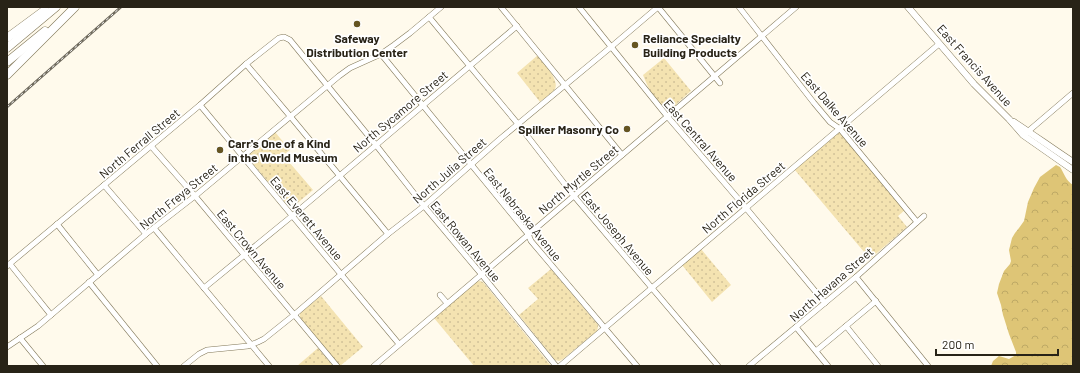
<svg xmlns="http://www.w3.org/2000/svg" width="1080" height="373" font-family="Barlow,sans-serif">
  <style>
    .grass { fill: url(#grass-dots) }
    .forest { fill: url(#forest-crowns) }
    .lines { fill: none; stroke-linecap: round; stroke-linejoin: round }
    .minor-casing { stroke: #827859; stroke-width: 6 }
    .major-casing { stroke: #827859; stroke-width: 7 }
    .highway-casing { stroke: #827859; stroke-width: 9 }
    .minor { stroke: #fff; stroke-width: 5 }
    .major { stroke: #fff; stroke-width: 6 }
    .highway { stroke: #fff; stroke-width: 8 }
    .rail-casing { stroke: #6f6a5d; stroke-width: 2.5 }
    .rail { stroke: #fff; stroke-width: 1; stroke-dasharray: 3; stroke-linecap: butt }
    .poi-dot { fill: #655522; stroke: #fff; stroke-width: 1.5 }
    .labels { text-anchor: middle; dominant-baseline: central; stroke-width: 3.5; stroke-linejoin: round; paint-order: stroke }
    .poi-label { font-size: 12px; font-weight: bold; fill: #282317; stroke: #fff; text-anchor: start }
    .street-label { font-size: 12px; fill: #282317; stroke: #fff }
  </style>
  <defs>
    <pattern id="grass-dots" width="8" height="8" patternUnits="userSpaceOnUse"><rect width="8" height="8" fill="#f4e3b1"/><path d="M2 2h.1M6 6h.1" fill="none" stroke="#d1c298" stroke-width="1.8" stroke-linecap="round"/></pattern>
    <pattern id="forest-crowns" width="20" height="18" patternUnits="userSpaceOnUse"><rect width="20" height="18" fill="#dec576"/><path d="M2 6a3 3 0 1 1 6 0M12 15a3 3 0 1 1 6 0" fill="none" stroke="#bea965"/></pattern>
  </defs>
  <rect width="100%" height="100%" fill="#fffaec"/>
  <g class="grass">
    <path d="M538,55C543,62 560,81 555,89C552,94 544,98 540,102L517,73Z"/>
    <path d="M664,58L691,91L671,109C657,110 647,85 643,75Z"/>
    <polygon points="275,132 290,150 283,155 313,190 295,205 295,207 289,207 249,159 248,156 249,154"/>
    <polygon points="837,133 840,133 905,210 898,216 907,227 870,259 794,169"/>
    <polygon points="701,249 731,285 712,302 682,265"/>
    <polygon points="551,269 598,325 598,327 597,331 563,359 559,361 555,360 519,315 538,299 528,288"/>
    <polygon points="480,281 483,282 551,366 474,366 434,318 476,282"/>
    <polygon points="321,296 363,347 340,366 300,318 300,313"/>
    <polygon points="318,348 333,366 297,366"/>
  </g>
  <path class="forest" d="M1056,165L1060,167C1064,173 1066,181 1073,185V366H991L993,361L999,356L1009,359L1016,355V352L1009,334L1004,318L1003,315L1001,305L997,293L999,284L1004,271L1010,264L1011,261L1009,250L1012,238L1015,233L1019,228L1024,221L1028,202L1034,188L1040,177Z"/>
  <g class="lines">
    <g class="minor-casing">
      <g id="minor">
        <polyline points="501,7 622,155"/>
        <polyline points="579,7 667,116 746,208 825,303"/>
        <polyline points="658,7 720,83"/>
        <polyline points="739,7 814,103 830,122 840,129 917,222"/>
        <polyline points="429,17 518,124 574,196 718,366"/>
        <polyline points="381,54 528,234 531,241 637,366"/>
        <polyline points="246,64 290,116 388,234"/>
        <polyline points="200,105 399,344"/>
        <polyline points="1025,134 1073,93"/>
        <polyline points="151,146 195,196 337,366"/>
        <polyline points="104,185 146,234"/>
        <polyline points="57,224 98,275"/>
        <polyline points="154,228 269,366"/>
        <polyline points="10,264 30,289 51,315"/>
        <polyline points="7,266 200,105 246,64 279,38 284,37 290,40 376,145 424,206 482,275 556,366"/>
        <polyline points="856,277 928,366"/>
        <polyline points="89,282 157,366"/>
        <polyline points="204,288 292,216 517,26"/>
        <polyline points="440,295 447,303"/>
        <polyline points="846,326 878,366"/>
        <polyline points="796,327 828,366"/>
        <polyline points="20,338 43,366"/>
        <polyline points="7,347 38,326 146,234 195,196 339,76 350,68 381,54 394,45 410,33 441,7"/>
        <polyline points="816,351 876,301"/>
        <polyline points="184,366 199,354 207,350 248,346 258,342 264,339 294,315 388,234 424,206 500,139 611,47 658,7"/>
        <polyline points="374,366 796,7"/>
        <polyline points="560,366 939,44"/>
        <polyline points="749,366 856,277 924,216"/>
      </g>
    </g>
    <g class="major-casing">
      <g id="major">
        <polyline points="908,7 974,84 1009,119 1023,135 1073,170"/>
        <path d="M1014,122C1034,135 1053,149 1073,162"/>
      </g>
    </g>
    <g class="highway-casing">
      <g id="highway">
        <polyline points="7,38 45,10"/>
        <polyline points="7,48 56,7"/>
        <polyline points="7,62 45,31"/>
        <polyline points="7,75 75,7"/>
      </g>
    </g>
    <use href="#minor" class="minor"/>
    <use href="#major" class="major"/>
    <use href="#highway" class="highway"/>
    <g class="rail-casing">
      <polyline id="rail" points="7,107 121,7"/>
    </g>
    <use href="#rail" class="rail"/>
  </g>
  <g class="poi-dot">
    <circle cx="357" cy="24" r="4"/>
    <circle cx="635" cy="45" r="4"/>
    <circle cx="627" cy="129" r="4"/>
    <circle cx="220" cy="150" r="4"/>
  </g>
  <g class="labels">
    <g class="poi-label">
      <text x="357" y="38" text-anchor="middle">Safeway<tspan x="357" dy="14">Distribution Center</tspan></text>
      <text x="643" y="38">Reliance Specialty<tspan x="643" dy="14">Building Products</tspan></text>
      <text x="619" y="129" text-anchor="end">Spilker Masonry Co</text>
      <text x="228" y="143">Carr's One of a Kind<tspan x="228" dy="14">in the World Museum</tspan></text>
    </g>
    <g class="street-label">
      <text transform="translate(975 65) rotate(48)">East Francis Avenue</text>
      <text transform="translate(835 109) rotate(49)">East Dalke Avenue</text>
      <text transform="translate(400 111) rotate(-40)">North Sycamore Street</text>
      <text transform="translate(701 140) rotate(49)">East Central Avenue</text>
      <text transform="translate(139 143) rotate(-40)">North Ferrall Street</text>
      <text transform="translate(449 170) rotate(-41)">North Julia Street</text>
      <text transform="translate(578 179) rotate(-40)">North Myrtle Street</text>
      <text transform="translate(178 196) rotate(-39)">North Freya Street</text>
      <text transform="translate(743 197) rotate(-40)">North Florida Street</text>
      <text transform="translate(523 214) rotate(51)">East Nebraska Avenue</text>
      <text transform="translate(307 218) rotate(50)">East Everett Avenue</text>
      <text transform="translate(618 233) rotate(50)">East Joseph Avenue</text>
      <text transform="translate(466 241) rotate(50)">East Rowan Avenue</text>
      <text transform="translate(252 249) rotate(50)">East Crown Avenue</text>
      <text transform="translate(831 284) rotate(-41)">North Havana Street</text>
    </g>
  </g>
  <rect width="1080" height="373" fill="none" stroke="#282317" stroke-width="16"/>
  <path d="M936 349v6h122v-6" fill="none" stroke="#282317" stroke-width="2"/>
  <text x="942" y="349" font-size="12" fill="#282317" stroke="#ffffff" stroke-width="3" paint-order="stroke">200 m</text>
</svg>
